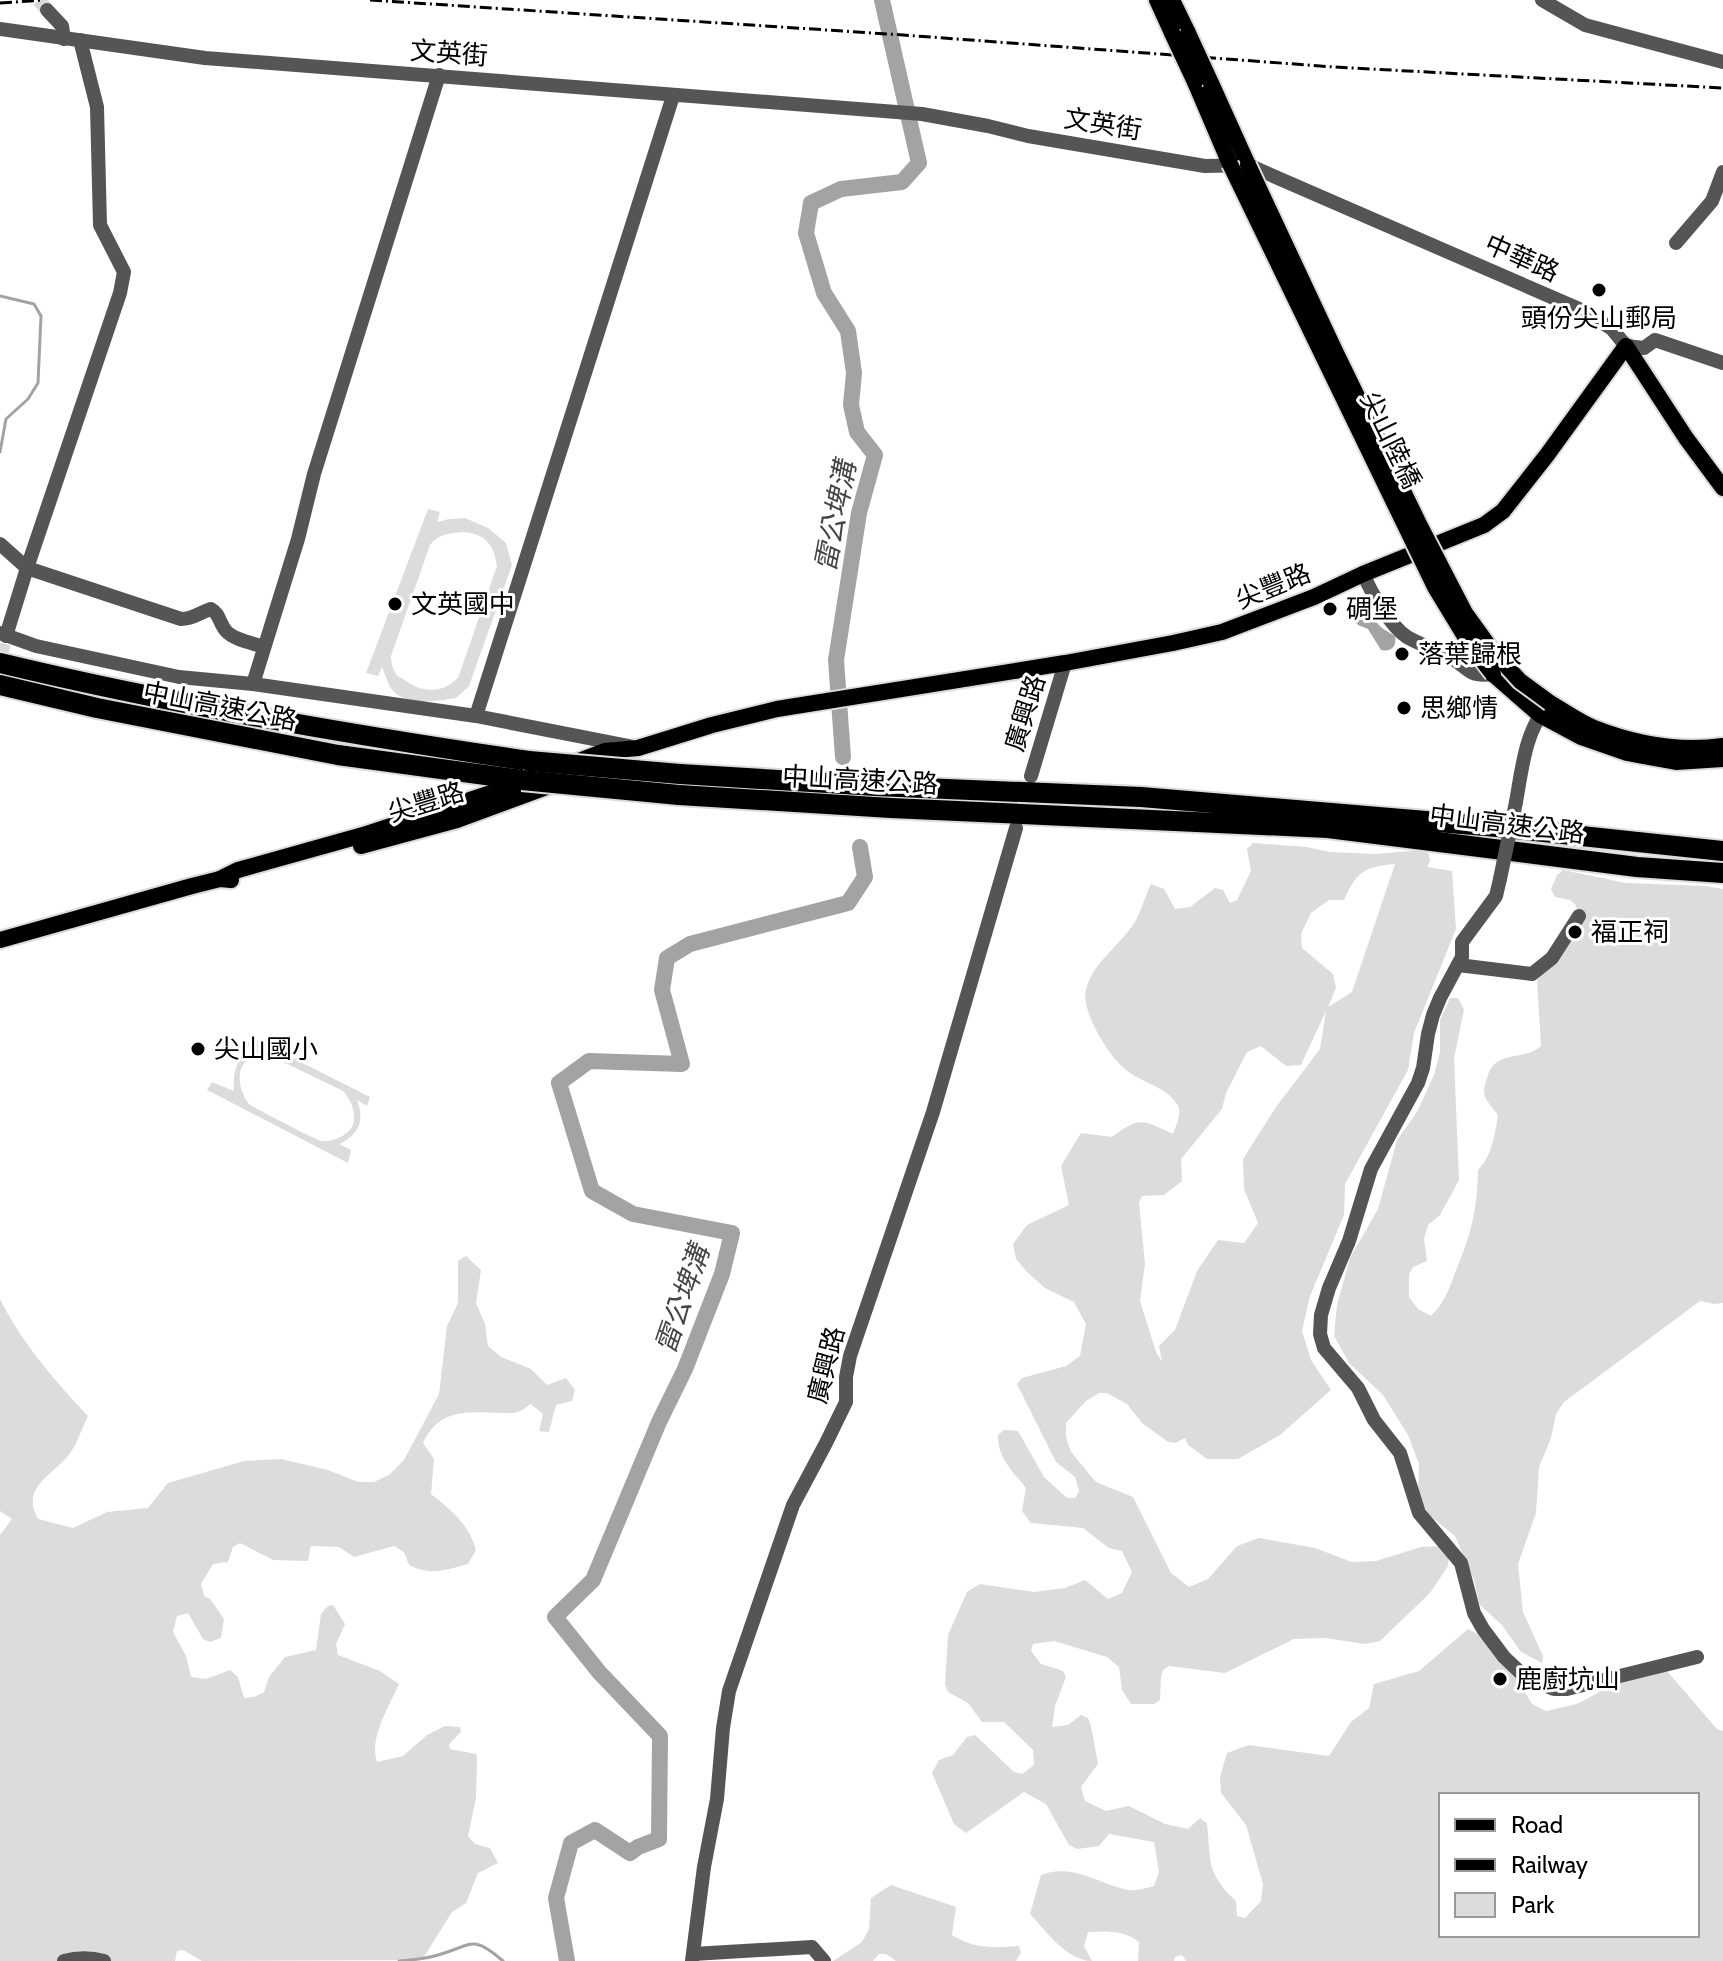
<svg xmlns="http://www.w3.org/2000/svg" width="1723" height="1961" font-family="Cabin,'Noto Sans TC',sans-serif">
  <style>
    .green { fill: #dcdcdc; fill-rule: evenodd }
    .water { fill: #a3a3a3 }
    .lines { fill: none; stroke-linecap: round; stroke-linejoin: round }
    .stream { stroke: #a3a3a3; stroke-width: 3 }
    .river { stroke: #a3a3a3; stroke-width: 16 }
    .minor-tunnel { stroke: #d9d9d9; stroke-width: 14; stroke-dasharray: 14 7; stroke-linecap: butt }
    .major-casing { stroke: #dbdbdb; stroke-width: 20 }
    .highway-casing { stroke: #dbdbdb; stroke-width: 24 }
    .minor { stroke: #555; stroke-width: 14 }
    .major { stroke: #000; stroke-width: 16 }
    .highway { stroke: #000; stroke-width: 20 }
    .rail { stroke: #000; stroke-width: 3; stroke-dasharray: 12 4 2 4; stroke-linecap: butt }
    .major-bridge-casing { stroke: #dbdbdb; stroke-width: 20; stroke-linecap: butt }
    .highway-bridge-casing { stroke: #dbdbdb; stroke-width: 24; stroke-linecap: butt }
    .minor-bridge { stroke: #555; stroke-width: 14 }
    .major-bridge { stroke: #000; stroke-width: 16 }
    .highway-bridge { stroke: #000; stroke-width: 20 }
    .poi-dot { fill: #000; stroke: #fff; stroke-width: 3 }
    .labels { text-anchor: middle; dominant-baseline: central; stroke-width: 6; stroke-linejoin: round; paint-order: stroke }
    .street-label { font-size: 26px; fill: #000; stroke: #fff }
    .poi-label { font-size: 26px; fill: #000; stroke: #fff; text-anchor: start }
    .water-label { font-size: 28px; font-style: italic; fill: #444; stroke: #fff }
  </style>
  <rect width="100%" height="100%" fill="#fff"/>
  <g class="green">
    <path d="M428,509L440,512L437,522L449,519L465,518L488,528L506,543L512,565L469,686L456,698C438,701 407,706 393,691C388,685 385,674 382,667L378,676L366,673ZM463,532C486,534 494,545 497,566L458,678C441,695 420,692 403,679C397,675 397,677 394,670C392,667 391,660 391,656L430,545C438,534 450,533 463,532Z"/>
    <path d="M1253,843L1307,847L1330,852L1376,854L1422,850L1429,854L1430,861L1427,867L1452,871L1456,929L1414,1033L1408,1070L1345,1184L1344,1215L1310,1296L1302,1331L1311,1360L1331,1390L1280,1435L1238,1459H1207L1188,1445L1185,1438L1175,1443L1168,1442L1142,1423L1127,1404L1107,1393H1099L1086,1401L1066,1423V1437L1071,1452L1096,1482L1133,1497L1171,1573L1189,1587L1208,1579L1237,1546L1259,1538L1315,1548L1352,1562L1376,1561L1421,1547L1444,1546L1449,1552L1448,1566L1430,1593L1380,1641L1365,1644L1325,1638L1294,1639L1225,1673L1169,1666L1163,1670L1161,1678L1160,1700L1154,1704H1131L1122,1690L1119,1667L1107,1657L1054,1641L1033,1644L1031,1651L1041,1664L1063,1671L1066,1677L1055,1706L1052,1727L1068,1725L1081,1715L1088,1718L1091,1726L1098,1764L1081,1787L1085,1801L1106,1811L1129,1806L1165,1824L1188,1829L1200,1818L1207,1823C1211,1862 1206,1873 1236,1901L1237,1916L1245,1918L1261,1901L1263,1884L1246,1825L1221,1793L1220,1777L1227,1753L1249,1745L1329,1756L1351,1722L1369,1708L1374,1684L1419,1671L1468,1629L1488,1640L1516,1676L1532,1704L1546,1711L1577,1704L1613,1685L1666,1670L1717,1729L1723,1731V1961H1186L1182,1955L1175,1957L1174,1961H1138L1139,1942C1124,1930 1106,1931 1088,1932L1084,1946L1092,1961C1067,1961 1046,1931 1030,1914L1041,1875C1074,1863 1098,1884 1128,1890C1136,1891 1146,1888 1154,1886L1159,1872L1154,1842L1109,1834L1099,1846L1077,1849L1069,1845L1046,1804L1024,1792L966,1833L954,1824L932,1773L939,1760L953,1755L967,1737L975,1735L1014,1772L1022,1774L1034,1765L1033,1750L1004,1722H982L968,1703L948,1692L945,1684L948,1635L967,1592L980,1584L1034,1592L1065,1588L1085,1580L1108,1599L1122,1593L1132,1572L1122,1551L1109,1548L1083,1528L1031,1523L1022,1511L1026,1488C1013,1472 997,1457 998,1435L1004,1430L1018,1431L1044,1477L1067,1498H1075L1079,1491L1075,1477L1056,1462L1017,1384L1022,1378L1066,1366L1080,1356L1086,1324L1074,1302L1045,1288L1027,1272L1016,1259L1013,1244L1027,1225L1069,1205L1061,1166L1081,1133L1112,1137C1140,1116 1142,1120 1173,1134C1176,1125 1183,1112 1177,1104C1165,1086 1142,1083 1126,1070C1109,1057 1080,1010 1086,989C1093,964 1115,949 1130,929C1140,917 1144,898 1151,884L1164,889L1175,909L1190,907L1215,888L1223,890L1230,903L1237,900L1251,871L1247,849ZM1395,864L1352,992L1328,1007L1336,988L1333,974L1302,948L1301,934L1311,913L1329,900H1344C1357,871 1364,867 1395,864ZM1326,1011L1320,1049L1276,1107L1243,1159L1244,1189L1258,1223L1244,1243L1218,1240L1197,1271L1175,1330L1159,1346L1162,1362L1156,1352L1140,1301L1145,1264L1139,1203L1142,1196L1164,1195L1182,1181L1181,1159L1222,1109L1226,1093L1247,1052L1261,1046L1286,1066L1301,1065ZM1441,1795H1697V1935H1441Z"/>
    <path d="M1563,870L1626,883L1705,886L1723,889V1303L1714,1304L1700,1301L1564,1402L1556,1414L1551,1438L1539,1467L1536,1513L1518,1564L1523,1612L1543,1656L1542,1663L1521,1652L1502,1625L1479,1604L1474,1580L1455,1536L1430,1516L1418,1496L1419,1464L1408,1435L1383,1395L1349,1363L1334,1336L1337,1305L1350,1258L1378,1209L1397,1140L1417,1112L1434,1075L1440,1052V1020L1450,998H1458L1464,1010L1454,1058L1459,1180L1440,1215L1428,1225L1424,1239L1427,1261L1413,1267L1409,1274V1297L1418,1309L1431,1316C1444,1303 1449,1290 1455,1273C1471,1234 1477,1213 1478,1170C1492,1156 1495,1134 1498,1115C1485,1098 1480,1096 1488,1075C1497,1049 1524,1062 1541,1046L1537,980L1565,950L1579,920L1576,905L1570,900L1555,897L1551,889L1557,875Z"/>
    <path d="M251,1037L370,1097L367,1106L357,1100C365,1120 359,1135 339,1144L351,1150L348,1163L207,1090L212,1082L234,1091C233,1070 236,1055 259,1049L247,1045ZM258,1055L271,1056L343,1091C351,1100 357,1113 353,1125C349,1135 332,1143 321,1141C316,1140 254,1108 249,1104C245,1100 243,1093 241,1088C237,1072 242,1059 258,1055Z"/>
    <path d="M466,1256L481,1270L476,1303L485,1324L488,1346L501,1357L531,1369L547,1385L566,1378L575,1390L572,1401L556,1405L549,1432L539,1431L543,1414L531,1404C527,1406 524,1410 520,1411C515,1414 507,1413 501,1413C468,1412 439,1408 423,1443L434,1459L431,1494C451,1510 469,1524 476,1550L468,1564C447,1570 429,1576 409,1565L404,1552L394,1546L354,1557L339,1547L311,1546L308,1561L273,1560L240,1543L233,1547L228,1562L213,1564L201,1584L204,1596L210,1599L224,1619L221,1638L210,1642L203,1639L188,1613L177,1616L173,1632L186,1656L191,1677L206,1679L230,1670L238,1677L244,1698L254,1697L264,1692L269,1677L285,1657L316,1650L321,1614L328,1606L333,1605L345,1624L336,1644L338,1655L380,1671L399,1684C389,1707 369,1737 377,1762L403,1756L427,1735L445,1726L460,1727L461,1732L449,1744L450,1749L476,1754L477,1759L476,1798L468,1836L475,1844L490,1848L498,1863L478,1873L466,1903L452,1912L422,1960L202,1961L183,1950L177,1951L175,1961H0V1535L12,1519L0,1511V1299C22,1343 54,1380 88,1416C82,1428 78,1441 71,1452C56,1474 19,1486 38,1519L73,1528L107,1512L148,1508L168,1483L244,1461L281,1459L328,1470L358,1482H374L389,1475L404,1460L439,1394L447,1326L458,1303V1261Z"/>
    <path d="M891,1885L956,1907L952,1935C974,1949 994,1948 1019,1946L1021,1953L1016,1961H896L886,1954H879L873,1961H833L862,1942L869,1929L871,1898Z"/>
  </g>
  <path class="water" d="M1362,601C1373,609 1370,615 1378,624C1382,629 1389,632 1395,636C1397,647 1391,652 1381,650L1368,629L1358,625L1351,618L1350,606L1353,602Z"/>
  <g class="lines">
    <g class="stream">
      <polyline points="0,296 34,304 41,316 38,383 28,399 6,419 0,452"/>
      <path d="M399,1961C412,1960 426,1959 438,1955C473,1945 472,1934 503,1961"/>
    </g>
    <g class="river">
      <polyline points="843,757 836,660 859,513 875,455 857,432 851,405 854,373 848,331 824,293 806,233 811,203 841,189 902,182 919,163 882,0"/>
      <polyline points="567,1961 556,1898 571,1843 595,1830 630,1853 638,1847 659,1839 660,1736 599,1672 555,1617 593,1580 659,1422 685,1369 722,1274 732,1233 633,1214 592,1191 559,1083 589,1061 682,1064 662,990 667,958 690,944 848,903 865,877 860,847"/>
    </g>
    <g class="minor-tunnel">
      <polyline points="39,0 47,10"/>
      <polyline points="0,657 6,636"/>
    </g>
    <g class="major-casing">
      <g id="major">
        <polyline points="1157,0 1172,33"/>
        <polyline points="1172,0 1188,33"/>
        <polyline points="1195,82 1230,164"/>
        <polyline points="1211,83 1248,165"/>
        <polyline points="1493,674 1540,715 1581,737 1627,753 1676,762 1723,759"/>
        <path d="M1550,703C1564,711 1579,722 1594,728C1635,744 1680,752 1723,746"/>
        <polyline points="571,764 605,751 638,748 712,725 777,709 1065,663 1173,643 1222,632 1314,597 1363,574 1484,525 1503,511 1547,455 1626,346 1686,438 1723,488"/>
        <polyline points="361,846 457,820 552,785"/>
        <polyline points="220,879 238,870 363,835 527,781"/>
        <polyline points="0,940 192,886 220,879 231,880"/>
      </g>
    </g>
    <g class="highway-casing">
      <g id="highway">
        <path d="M0,663C174,705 351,735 529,761"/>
        <polyline points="0,685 97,708 338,755 522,780"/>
        <polyline points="680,774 876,786 1141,797 1497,827 1723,851"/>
        <polyline points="679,795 891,808 1328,828 1637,867 1723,873"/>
      </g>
    </g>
    <g class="minor">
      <polyline points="1542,0 1585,25 1723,62"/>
      <polyline points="47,10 62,26 64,39"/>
      <polyline points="0,29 205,58 922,114 988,126 1028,136 1205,166 1248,165 1586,312 1612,329 1626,346 1644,348 1655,340 1723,363"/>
      <polyline points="1676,243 1712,201 1723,172"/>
      <path d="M0,544L27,568L181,619C194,619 198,613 211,609C220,614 219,623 226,631C234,640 253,643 264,647"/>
      <path d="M1363,574C1371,592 1390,626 1407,637C1420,645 1440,650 1453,659C1472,671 1469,677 1493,674"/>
      <polyline points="0,633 36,646 179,677 253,684 476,716 629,746"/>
      <polyline points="6,636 27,568 120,293 124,272 100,225 97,107 80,40"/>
      <polyline points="253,684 298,539 314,474 439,75"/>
      <polyline points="476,716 673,96"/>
      <polyline points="1031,776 1065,663"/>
      <path d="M1516,802C1522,769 1525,732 1547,706"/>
      <polyline points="1500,879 1496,896 1462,942 1462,957 1440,998 1433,1015 1428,1034 1423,1068 1418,1083 1371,1169 1349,1241 1329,1288 1321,1315 1320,1334 1324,1348 1358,1388 1374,1420 1400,1453 1419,1513 1461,1563 1474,1613 1483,1629 1504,1657 1526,1678 1554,1689 1567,1689 1697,1657"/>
      <polyline points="1458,965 1532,974 1552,958 1579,916"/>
      <polyline points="693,1954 812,1947 824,1961"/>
      <path d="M64,1961C78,1957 90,1957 104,1961"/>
      <polyline points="692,1961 704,1867 717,1799 723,1728 729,1691 793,1505 826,1443 846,1402 846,1377 850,1356 933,1112 1016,828"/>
    </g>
    <use href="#major" class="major"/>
    <use href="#highway" class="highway"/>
    <g class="rail">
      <polyline points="370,0 903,35 1334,67 1723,88"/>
      <polyline points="0,3 43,0"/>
    </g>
    <g class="major-bridge-casing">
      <g id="major-bridge">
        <polyline points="1172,33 1195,82"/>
        <polyline points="1188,33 1211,83"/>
        <polyline points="1230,164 1435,587 1469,643 1493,674"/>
        <polyline points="1248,165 1335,351 1420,526 1465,613 1491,649 1520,681 1550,703"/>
      </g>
    </g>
    <g class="highway-bridge-casing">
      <g id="highway-bridge">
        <polyline points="529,761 680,774"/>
        <polyline points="522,780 679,795"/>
      </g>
    </g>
    <polyline class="minor-bridge" points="1500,879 1516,802"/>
    <use href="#major-bridge" class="major-bridge"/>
    <use href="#highway-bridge" class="highway-bridge"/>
  </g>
  <g class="poi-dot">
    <circle cx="1599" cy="290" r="8"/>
    <circle cx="395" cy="604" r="8"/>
    <circle cx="1330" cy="609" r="8"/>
    <circle cx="1402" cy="654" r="8"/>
    <circle cx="1404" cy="708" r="8"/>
    <circle cx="1575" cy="932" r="8"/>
    <circle cx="198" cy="1049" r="8"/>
    <circle cx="1500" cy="1679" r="8"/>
  </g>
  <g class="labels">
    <g class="street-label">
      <text transform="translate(449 53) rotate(4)">文英街</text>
      <text transform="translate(1103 124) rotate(9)">文英街</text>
      <text transform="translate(1522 258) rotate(24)">中華路</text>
      <text transform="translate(1391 440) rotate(64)">尖山陸橋</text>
      <text transform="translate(1273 586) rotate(-22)">尖豐路</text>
      <text transform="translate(220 706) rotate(11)">中山高速公路</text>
      <text transform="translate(1025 713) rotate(-73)">廣興路</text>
      <text transform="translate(860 780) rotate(3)">中山高速公路</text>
      <text transform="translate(426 802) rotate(-17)">尖豐路</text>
      <text transform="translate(1507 824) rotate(7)">中山高速公路</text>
      <text transform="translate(826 1365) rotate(-76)">廣興路</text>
    </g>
    <g class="poi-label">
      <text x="1599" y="318" text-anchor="middle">頭份尖山郵局</text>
      <text x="411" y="604">文英國中</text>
      <text x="1346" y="609">碉堡</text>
      <text x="1418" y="654">落葉歸根</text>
      <text x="1420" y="708">思鄉情</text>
      <text x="1591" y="932">福正祠</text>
      <text x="214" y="1049">尖山國小</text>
      <text x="1516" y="1679">鹿廚坑山</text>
    </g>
    <g class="water-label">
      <text transform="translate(835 516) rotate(-79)">雷公埤溝</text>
      <text transform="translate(682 1299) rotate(-71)">雷公埤溝</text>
    </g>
  </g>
  <rect x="1439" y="1793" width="260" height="144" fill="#ffffff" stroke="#999999" stroke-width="2"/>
  <rect x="1455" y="1819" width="40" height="12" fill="#000000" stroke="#999999" stroke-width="2"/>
  <text x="1511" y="1833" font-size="24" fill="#000000">Road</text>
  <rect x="1455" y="1859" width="40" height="12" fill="#000000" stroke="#999999" stroke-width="2"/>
  <text x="1511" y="1873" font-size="24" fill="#000000">Railway</text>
  <rect x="1455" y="1893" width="40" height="24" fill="#dcdcdc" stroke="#999999" stroke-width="2"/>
  <text x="1511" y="1913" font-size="24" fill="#000000">Park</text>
</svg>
